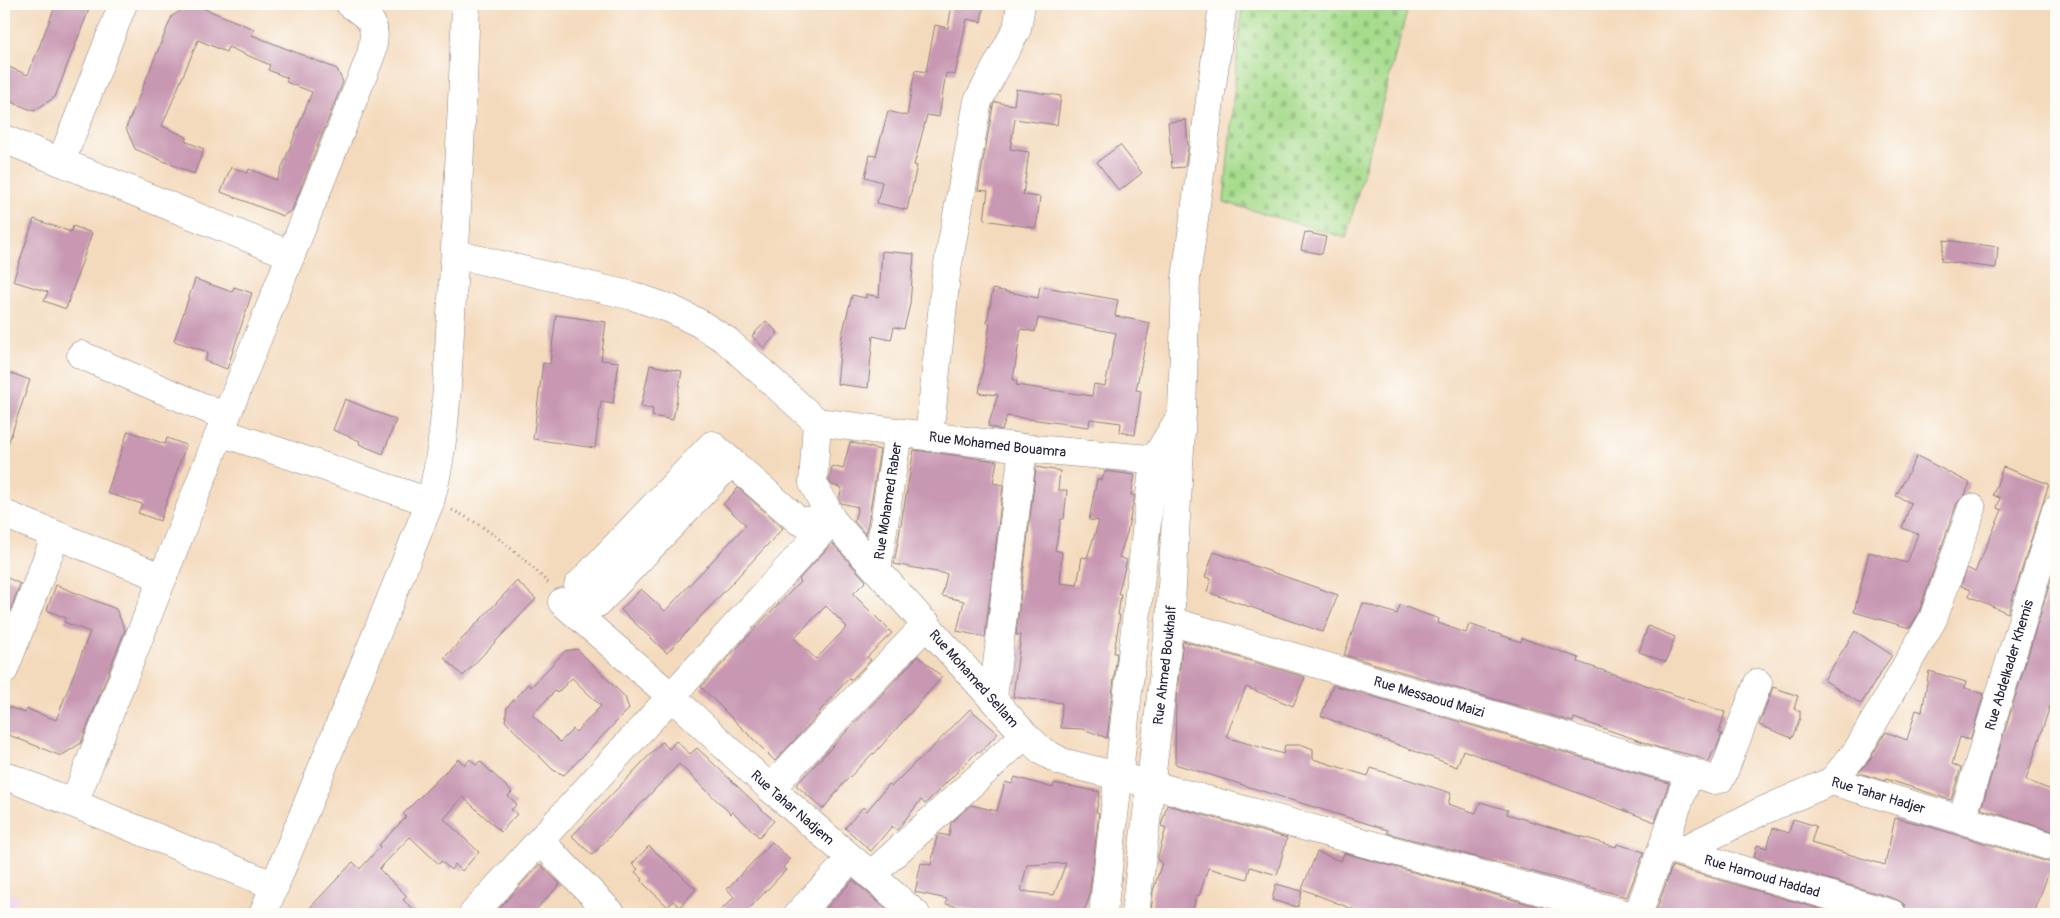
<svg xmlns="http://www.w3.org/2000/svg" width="2060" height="918" font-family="Pangolin,sans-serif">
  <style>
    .built { fill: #ecd1eb }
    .cemetery { fill: url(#cemetery-stones); stroke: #647f64 }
    .building { fill: #c898b2; fill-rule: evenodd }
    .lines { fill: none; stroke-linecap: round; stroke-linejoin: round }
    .minor-casing { stroke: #8b7e7c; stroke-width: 29 }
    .path { stroke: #8b7e7c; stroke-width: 3; stroke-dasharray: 1 4; stroke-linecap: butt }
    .minor { stroke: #fff; stroke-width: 28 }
    .labels { text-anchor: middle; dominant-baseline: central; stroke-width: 4; stroke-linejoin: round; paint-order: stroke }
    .street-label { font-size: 14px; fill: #22223b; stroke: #fdfcf7 }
  </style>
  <defs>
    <pattern id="cemetery-stones" width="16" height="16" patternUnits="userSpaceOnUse" patternTransform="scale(1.25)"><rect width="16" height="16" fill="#a6dc8c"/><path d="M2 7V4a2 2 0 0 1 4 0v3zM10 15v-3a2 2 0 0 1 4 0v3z" fill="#8fbc7a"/></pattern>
  </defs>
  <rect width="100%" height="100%" fill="#fdfcf7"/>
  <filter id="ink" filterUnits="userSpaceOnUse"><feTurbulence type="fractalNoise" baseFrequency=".02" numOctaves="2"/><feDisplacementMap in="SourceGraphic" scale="10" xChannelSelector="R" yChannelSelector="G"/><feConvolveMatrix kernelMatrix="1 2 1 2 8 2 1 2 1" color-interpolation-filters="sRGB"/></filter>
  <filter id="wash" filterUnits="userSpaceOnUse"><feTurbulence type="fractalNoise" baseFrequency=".0096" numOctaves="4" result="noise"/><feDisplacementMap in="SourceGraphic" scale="20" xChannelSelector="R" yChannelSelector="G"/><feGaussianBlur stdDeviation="1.12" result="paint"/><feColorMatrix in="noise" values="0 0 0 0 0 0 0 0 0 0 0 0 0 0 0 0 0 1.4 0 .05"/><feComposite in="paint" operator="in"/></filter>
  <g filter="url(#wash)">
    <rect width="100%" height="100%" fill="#f4dabd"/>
    <polygon class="built" points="4,890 19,897 11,914 4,914"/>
    <polygon class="cemetery" points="1242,4 1409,4 1346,238 1224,202"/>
    <g id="blocks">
      <g class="building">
        <polygon points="56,4 91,4 55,97 34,111 4,99 4,65 28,75"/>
        <polygon points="193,4 254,29 252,35 337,69 343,82 292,210 283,216 221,192 231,167 247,173 249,169 277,180 312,92 286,82 288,78 268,70 270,65 228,47 226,52 198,40 162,126 187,137 185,141 204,149 194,174 135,149 126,128 172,16"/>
        <polygon points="952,4 984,4 981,22 967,19 955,75 946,73 939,117 927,115 914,165 917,166 907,210 877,203 882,182 865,177 870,155 876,156 888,111 907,116 915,70 926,72 935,25 948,28"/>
        <polygon points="1016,89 1061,96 1057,125 1015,119 1010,149 1029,152 1023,195 1040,197 1036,228 984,220 988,191 978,190 993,106 995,102 1014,105"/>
        <polygon points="1186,120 1188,148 1185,167 1172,168 1168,122"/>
        <polygon points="1120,145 1142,173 1119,191 1097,162"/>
        <polygon points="34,219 71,232 73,226 92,233 66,309 44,301 48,292 13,281"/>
        <polygon points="1305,232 1326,237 1322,254 1301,250"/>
        <polygon points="1944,240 1998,247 1996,268 1941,261"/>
        <polygon points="882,251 914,254 910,304 904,329 894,327 891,340 873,336 868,388 837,384 842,335 852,295 866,298 866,294 879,297"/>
        <polygon points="195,279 232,292 234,287 252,293 227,369 205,361 208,352 174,341"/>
        <path d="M1040,286L1118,300L1115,316L1150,323L1136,390L1141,391L1135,435L1120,432L1121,423L1090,419L1089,427L1007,416L1002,430L988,426L998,395L979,393L990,323H987L993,289L1038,298ZM1038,318L1116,333L1105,386L1094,384L1092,396L1016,385L1017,381L1013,380L1021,329L1035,332Z"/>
        <polygon points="556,315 606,322 601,360 619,362 613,403 601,401 595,448 533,439 543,363 550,364"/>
        <polygon points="766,321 778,333 764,348 752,336"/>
        <polygon points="650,365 682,371 673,420 652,416 653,409 641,407"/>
        <polygon points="11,373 30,380 6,450 4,449 4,385 7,386"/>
        <polygon points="345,399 396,420 383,454 359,444 360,441 333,430"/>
        <polygon points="128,431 165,444 167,438 186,445 160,521 138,513 142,504 107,493"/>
        <polygon points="850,442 880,450 866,535 854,521 858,507 841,503 839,499 842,488 832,485 829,480 832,466 843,469"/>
        <polygon points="914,450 997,461 993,483 1003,485 985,637 957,631 964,601 942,596 947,574 894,564"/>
        <polygon points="1917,456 1970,483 1965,495 1957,503 1919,612 1910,628 1854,612 1869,552 1907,563 1918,534 1902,528 1911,503 1896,496"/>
        <polygon points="1036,467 1060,471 1058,490 1067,490 1064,519 1061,519 1055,550 1062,552 1060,583 1077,585 1082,557 1087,558 1099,521 1089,520 1097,479 1102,480 1105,471 1135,475 1131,495 1134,495 1134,499 1127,533 1119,557 1127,560 1118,594 1121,594 1118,615 1120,615 1114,653 1117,653 1107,738 1083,729 1061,728 1062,703 1013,697 1021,635 1016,635"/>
        <polygon points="2003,467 2049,484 2008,613 1969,596 1971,590 1961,586 1967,568 1975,572 2002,510 1997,508 2000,498 1993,495"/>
        <polygon points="738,488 783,528 667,653 621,610 641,589 665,611 746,525 723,504"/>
        <path d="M832,543L866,581L853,594L892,633L867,657L871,660L851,680L849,678L819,712L820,713L775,761L701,687L762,621L801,581L799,579ZM826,606L847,627L816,659L794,638Z"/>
        <polygon points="1214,552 1338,595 1323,632 1207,592 1211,579 1205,577"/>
        <polygon points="2056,563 2056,709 2050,706 2026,780 2056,792 2056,832 1981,809"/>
        <polygon points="4,576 20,584 4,627"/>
        <polygon points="517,581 536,599 463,676 444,658"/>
        <polygon points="56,585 116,609 125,630 81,743 61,756 4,733 4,721 9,707 25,713 27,709 56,720 90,632 64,622 66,618 47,610"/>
        <polygon points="1363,603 1397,614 1400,605 1439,619 1438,623 1466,633 1469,624 1521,642 1522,638 1579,658 1578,662 1725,712 1719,733 1722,734 1715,751 1713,751 1709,762 1695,756 1660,748 1574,718 1573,722 1344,655"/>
        <polygon points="1648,626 1675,637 1666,662 1639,652"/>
        <polygon points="1855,631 1892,655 1861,704 1824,680"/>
        <polygon points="1183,641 1305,677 1293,706 1246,687 1226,737 1283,754 1285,745 1303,745 1313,749 1313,759 1368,776 1371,768 1451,793 1448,804 1476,813 1480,802 1508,810 1507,814 1616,847 1617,844 1644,852 1627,897 1387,833 1388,830 1175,764 1176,699"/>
        <path d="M577,649L625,697L629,709L564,775L553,770L505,721L507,707L528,684L531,687L565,651ZM572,678L601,706L576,732L573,729L560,742L532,715L555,691L557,693Z"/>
        <polygon points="918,656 942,677 874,754 873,753 843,784 823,809 796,785"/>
        <polygon points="1929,671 1966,682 1965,688 1984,694 1970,740 1960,737 1952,764 1961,768 1951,800 1886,779 1885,781 1859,773 1870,759 1886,732 1907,740 1916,710 1922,712"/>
        <polygon points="1333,685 1669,783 1655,822 1463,750 1457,767 1321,716"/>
        <polygon points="1773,687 1798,696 1794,709 1800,711 1800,718 1792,738 1759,725"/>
        <polygon points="970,709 998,733 980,753 978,751 925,804 921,800 897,830 892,826 871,851 845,828 863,807 867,811 889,784 892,786 919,759 920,760"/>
        <polygon points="676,741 690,754 697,748 774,821 759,837 733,812 731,814 679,764 592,855 572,836 662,742 669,749"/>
        <polygon points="458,759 465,765 470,759 476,765 480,761 512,792 508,796 517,804 511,810 517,814 501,832 463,797 444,819 479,852 462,871 455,864 451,870 441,861 439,864 410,837 379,869 407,896 403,900 419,914 304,914 353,862 360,869 380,847 379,845 406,817 403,814"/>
        <path d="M1015,777L1053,788L1054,783L1100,792L1096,812L1099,813L1089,898L1083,914H988L946,904L947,899L915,892L921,863L931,865L937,836L940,834L949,836L951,823L971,805L997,811L1005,782L1012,784ZM1066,863L1054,895L1021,891L1027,865Z"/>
        <polygon points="1167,805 1287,838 1277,875 1250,867 1247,879 1208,868 1199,896 1196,895 1192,914 1151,914 1153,891 1162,862 1157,860 1166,828 1161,826"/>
        <polygon points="1895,818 1920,824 2052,863 2034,914 1907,914 1904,904 1896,899 1754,857 1757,845 1767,848 1773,828 1789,833 1793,819 1816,826 1811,843 1885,865"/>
        <polygon points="772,842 790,860 783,867 786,870 744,914 717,914 734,897 727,889"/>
        <polygon points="649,846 696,889 680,907 673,901 668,907 641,881 643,879 635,872 638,869 632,864"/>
        <polygon points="1317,852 1341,861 1344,853 1565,914 1365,914 1302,889"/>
        <polygon points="540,864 560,884 532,914 494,914"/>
        <polygon points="1672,866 1703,875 1837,914 1655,914"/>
        <polygon points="853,880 892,914 821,914"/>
        <polygon points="1276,884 1302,891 1298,907 1272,900"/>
      </g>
    </g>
  </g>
  <g filter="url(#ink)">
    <use href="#blocks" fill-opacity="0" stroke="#8b7e7c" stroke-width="1"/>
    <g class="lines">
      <g class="minor-casing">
        <g id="minor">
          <polyline points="4,139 291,255"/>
          <polyline points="61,162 123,4"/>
          <polyline points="455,254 633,296 671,309 699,323 726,340 817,422"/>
          <polyline points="81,355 226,417"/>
          <path id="s1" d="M817,422L1023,448L1172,461"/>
          <polyline points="220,432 430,502"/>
          <polyline points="929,437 946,275 978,101 1017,29 1021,4"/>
          <path id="s2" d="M731,462L598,603L578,586L712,445L799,521L832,520L1025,735L1042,751L1062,762L1149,784L1625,914"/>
          <polyline points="4,514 163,578"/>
          <path id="s3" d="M877,569L898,433"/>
          <path id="s4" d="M562,602L672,697L771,789L916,914"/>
          <path id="s5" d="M1170,621L1715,780L1720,779L1723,774L1758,683"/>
          <polyline points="4,670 56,535"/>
          <polyline points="993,698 1023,448"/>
          <polyline points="4,775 275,886"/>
          <polyline points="1832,781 1857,751 1933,619 1972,508"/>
          <polyline points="771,789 792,765 927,624"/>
          <path d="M74,803L220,432L371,55C377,25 375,21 350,4"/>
          <path id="s6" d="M1962,819L2056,510"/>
          <polyline points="540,841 612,914"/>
          <path id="s7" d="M1671,849L1892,914"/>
          <path id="s8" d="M1681,851L1760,812L1832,781L2056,848"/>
          <polyline points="871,875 1025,735"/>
          <path d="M263,914L430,502C447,441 447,378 451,314C458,211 462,107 466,4"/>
          <polyline points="473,914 832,520 813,483 817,422"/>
          <polyline points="798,914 851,859"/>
          <polyline points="1103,914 1154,460 1179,419"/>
          <path id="s9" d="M1135,914L1170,621L1182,413L1186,278L1223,4"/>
          <polyline points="1638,914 1690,771"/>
        </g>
      </g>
      <path class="path" d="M452,510C489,527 522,556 550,585"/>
      <use href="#minor" class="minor"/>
    </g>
  </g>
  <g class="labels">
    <g class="street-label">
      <text stroke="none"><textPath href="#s1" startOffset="182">Rue Mohamed Bouamra</textPath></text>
      <text stroke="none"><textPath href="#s3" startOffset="69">Rue Mohamed Raber</textPath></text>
      <text stroke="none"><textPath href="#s9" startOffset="251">Rue Ahmed Boukhalf</textPath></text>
      <text stroke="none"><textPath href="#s6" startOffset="161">Rue Abdelkader Khemis</textPath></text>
      <text stroke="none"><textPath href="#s2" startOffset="776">Rue Mohamed Sellam</textPath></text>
      <text stroke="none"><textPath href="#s5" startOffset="270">Rue Messaoud Maizi</textPath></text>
      <text stroke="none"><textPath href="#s8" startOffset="215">Rue Tahar Hadjer</textPath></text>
      <text stroke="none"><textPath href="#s4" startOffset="309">Rue Tahar Nadjem</textPath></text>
      <text stroke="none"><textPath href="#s7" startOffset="95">Rue Hamoud Haddad</textPath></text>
    </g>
  </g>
  <rect width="2060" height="918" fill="none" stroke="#fdfcf7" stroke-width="20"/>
</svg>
